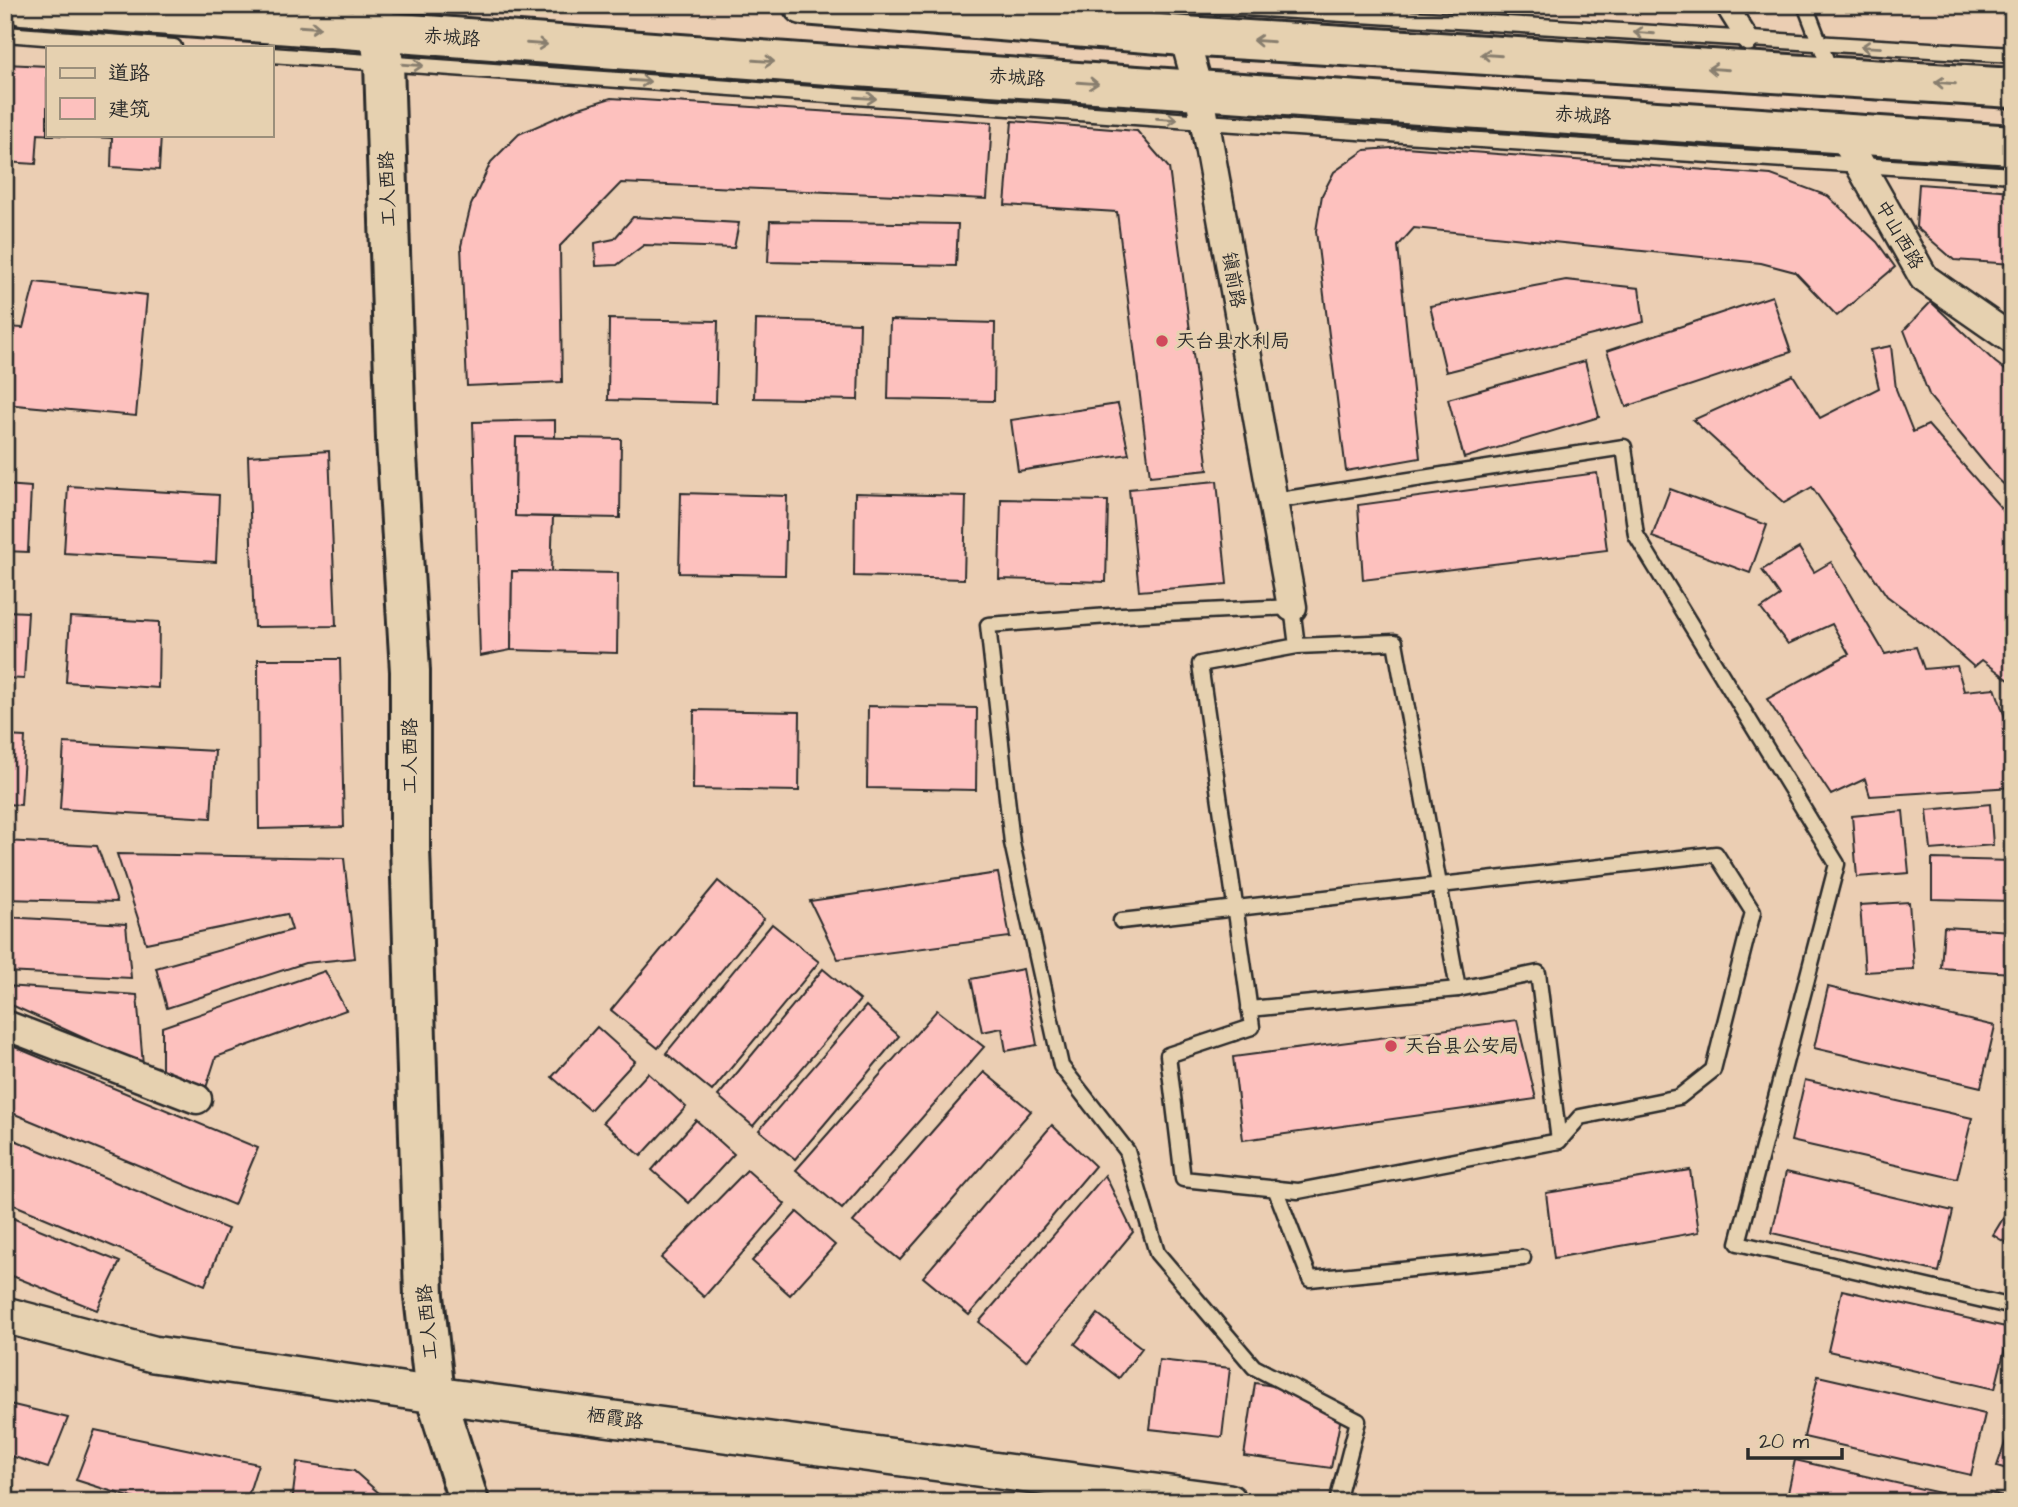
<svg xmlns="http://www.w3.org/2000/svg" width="2018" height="1507" font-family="'Architects Daughter','LXGW WenKai TC',sans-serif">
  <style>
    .building { fill: #fdc1be; stroke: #2b2b2b; stroke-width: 2 }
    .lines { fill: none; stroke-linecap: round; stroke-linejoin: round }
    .service-casing { stroke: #2b2b2b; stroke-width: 19 }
    .pedestrian-casing { stroke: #2b2b2b; stroke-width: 26 }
    .minor-casing { stroke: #2b2b2b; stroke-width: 33 }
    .tertiary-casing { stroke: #2b2b2b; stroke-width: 40 }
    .secondary-casing { stroke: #2b2b2b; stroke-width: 44 }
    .primary-casing { stroke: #2b2b2b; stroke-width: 44 }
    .service { stroke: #e6d1b0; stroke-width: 14 }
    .pedestrian { stroke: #e6d1b0; stroke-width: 21 }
    .minor { stroke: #e6d1b0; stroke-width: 28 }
    .tertiary { stroke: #e6d1b0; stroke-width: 35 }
    .secondary { stroke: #e6d1b0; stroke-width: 38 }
    .primary { stroke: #e6d1b0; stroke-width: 38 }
    .oneway { stroke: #887e6e }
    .poi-dot { fill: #d1495b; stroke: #e6d1b0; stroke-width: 2.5 }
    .labels { text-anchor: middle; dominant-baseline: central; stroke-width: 6; stroke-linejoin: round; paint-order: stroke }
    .street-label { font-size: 19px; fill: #2b2b2b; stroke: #e6d1b0 }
    .poi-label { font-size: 19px; fill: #2b2b2b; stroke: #e6d1b0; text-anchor: start }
  </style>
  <rect width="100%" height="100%" fill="#ebceb3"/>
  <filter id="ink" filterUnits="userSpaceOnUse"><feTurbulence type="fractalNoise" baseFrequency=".0143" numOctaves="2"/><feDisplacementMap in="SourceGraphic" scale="14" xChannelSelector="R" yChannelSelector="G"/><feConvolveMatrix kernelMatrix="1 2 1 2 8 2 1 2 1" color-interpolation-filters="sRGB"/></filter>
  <g filter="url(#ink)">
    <g class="building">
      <polygon points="5,64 47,66 47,135 161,135 159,170 111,167 112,138 38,134 36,164 5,162"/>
      <polygon points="611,98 992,122 987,199 621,183 560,246 562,382 467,386 461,246 471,205 491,162 519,134 576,109"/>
      <polygon points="1012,121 1137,131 1169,168 1208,470 1150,476 1117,212 1005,205"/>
      <polygon points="1405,147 1771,175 1828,196 1877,242 1895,267 1837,316 1795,272 1761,263 1414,228 1398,246 1420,458 1346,471 1316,231 1322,195 1334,172 1365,150"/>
      <polygon points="1919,184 2013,191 2013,264 1954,260 1916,227"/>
      <polygon points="633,217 739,223 734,248 644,245 617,265 596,266 595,243 614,239"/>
      <polygon points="770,221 958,224 956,266 768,262"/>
      <polygon points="1566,280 1639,288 1644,322 1446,372 1430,306"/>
      <polygon points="35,282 147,295 136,416 5,404 5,327 23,328"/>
      <polygon points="1772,296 1791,352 1626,407 1607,351"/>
      <polygon points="1931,302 1995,362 2013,376 2013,493 1995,476 1930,397 1904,330"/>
      <polygon points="609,319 718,321 716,403 608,400"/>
      <polygon points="756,320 860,323 858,400 754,398"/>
      <polygon points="890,320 995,323 994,401 888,399"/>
      <polygon points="1891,346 1896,389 1913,432 1928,425 2002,509 2013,528 2013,683 1982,660 1974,667 1932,630 1887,596 1812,487 1784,503 1693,420 1793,375 1820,418 1879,388 1870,350"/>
      <polygon points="1585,361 1599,417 1464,458 1448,399"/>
      <polygon points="1118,404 1129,454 1018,471 1011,420"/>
      <polygon points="555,420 555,438 516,437 515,516 553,517 551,572 512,571 511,650 480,656 473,422"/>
      <polygon points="516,437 621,439 620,518 515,516"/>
      <polygon points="329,451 336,626 254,627 248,456"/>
      <polygon points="1597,473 1607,550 1363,580 1358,505"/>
      <polygon points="1217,481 1227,584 1139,591 1129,489"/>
      <polygon points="5,485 31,487 28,552 5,551"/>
      <polygon points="68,486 219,495 216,562 64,553"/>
      <polygon points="1670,489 1767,525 1750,573 1652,537"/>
      <polygon points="681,493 787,496 785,575 679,573"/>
      <polygon points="855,493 966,496 964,579 854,576"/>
      <polygon points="1001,499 1108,501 1106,582 999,579"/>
      <polygon points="1799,548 1814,572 1831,562 1885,654 1916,647 1924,669 1957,666 1964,691 1995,688 2007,723 2013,722 2013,787 1870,796 1865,779 1831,795 1767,699 1849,654 1832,624 1788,644 1761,609 1780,596 1762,570"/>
      <polygon points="512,571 618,573 617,653 511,650"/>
      <polygon points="5,611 28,612 24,679 5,678"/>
      <polygon points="70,617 159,622 158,688 66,682"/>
      <polygon points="258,659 340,659 344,827 259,829"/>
      <polygon points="868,706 977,708 976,790 867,788"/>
      <polygon points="694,710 800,712 799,791 693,789"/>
      <polygon points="5,736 25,737 21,805 5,804"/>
      <polygon points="64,743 215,751 211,818 60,809"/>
      <polygon points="1990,804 1993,845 1931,850 1927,810"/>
      <polygon points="1903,811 1909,873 1857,877 1852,816"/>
      <polygon points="5,841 97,846 117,902 5,899"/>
      <polygon points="117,854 344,858 355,958 305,963 167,1008 156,968 292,930 287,914 146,943"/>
      <polygon points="1932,859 2013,861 2013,901 1932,899"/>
      <polygon points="998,873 1010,937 838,959 810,901"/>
      <polygon points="718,881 764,919 658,1048 611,1010"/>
      <polygon points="1909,902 1914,969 1865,972 1860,905"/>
      <polygon points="5,917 126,924 131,978 5,972"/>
      <polygon points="772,924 819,962 712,1091 666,1053"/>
      <polygon points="1944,927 2013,931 2011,973 1941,968"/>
      <polygon points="823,969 860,1000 753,1126 718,1096"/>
      <polygon points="1023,969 1037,1045 1006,1051 1002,1028 982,1032 971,979"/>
      <polygon points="325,971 346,1010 216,1057 206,1088 162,1070 162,1027"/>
      <polygon points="5,986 137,995 143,1065 5,1002"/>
      <polygon points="1828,987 1995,1026 1981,1087 1814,1048"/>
      <polygon points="866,1006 899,1036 795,1159 759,1130"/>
      <polygon points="937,1010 984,1047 842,1209 796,1170"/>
      <polygon points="1517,1020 1536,1099 1243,1140 1233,1057"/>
      <polygon points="597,1027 635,1061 590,1110 552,1077"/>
      <polygon points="5,1043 258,1148 234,1205 5,1110"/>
      <polygon points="984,1072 1031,1111 900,1260 853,1222"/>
      <polygon points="648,1073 686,1107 641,1156 603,1122"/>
      <polygon points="1805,1080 1972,1118 1957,1179 1791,1141"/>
      <polygon points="696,1120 734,1154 689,1203 652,1170"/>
      <polygon points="1052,1125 1095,1166 969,1315 923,1277"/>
      <polygon points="5,1136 228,1229 205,1285 5,1201"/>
      <polygon points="747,1170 785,1204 704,1297 661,1258"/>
      <polygon points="1690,1170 1699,1232 1554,1258 1546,1193"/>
      <polygon points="1786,1172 1953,1211 1939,1272 1772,1233"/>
      <polygon points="1105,1175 1133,1232 1026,1361 979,1322"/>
      <polygon points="797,1212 835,1245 790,1295 752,1261"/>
      <polygon points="2007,1212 2013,1216 2013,1247 1993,1235"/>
      <polygon points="5,1215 120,1262 97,1310 5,1273"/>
      <polygon points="1842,1290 2010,1328 1995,1389 1828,1351"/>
      <polygon points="1098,1314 1142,1348 1119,1378 1075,1344"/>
      <polygon points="1159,1360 1230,1368 1222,1437 1150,1429"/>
      <polygon points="1818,1376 1985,1414 1971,1475 1804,1437"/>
      <polygon points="1255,1383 1280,1387 1341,1417 1331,1468 1244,1456"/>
      <polygon points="5,1403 68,1418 48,1468 5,1454"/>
      <polygon points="2013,1420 2013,1471 1997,1466"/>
      <polygon points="95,1430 258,1464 246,1502 145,1502 76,1480"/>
      <polygon points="1795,1460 1962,1498 1962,1502 1786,1502"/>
      <polygon points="297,1462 354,1471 389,1502 292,1502"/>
      <polygon points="1990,1493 2013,1500 2013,1502 1987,1502"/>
      <polygon points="5,1494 28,1502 5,1502"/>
    </g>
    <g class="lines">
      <g class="service-casing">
        <g id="service">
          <polyline points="1195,5 2013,55"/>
          <polyline points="1805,5 1832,75"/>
          <polyline points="5,34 174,47"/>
          <polyline points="271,55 1205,122 2013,175"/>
          <polyline points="1273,501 1624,447 1636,535 1837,864 1738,1243 2013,1307"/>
          <path d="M1121,921L1716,854L1753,912L1713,1070L1679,1097L1580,1117L1559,1141L1298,1191L1183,1179L1168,1055L1252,1027C1236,906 1217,785 1200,664L1297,646L1292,607L1122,615L988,625L1012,843L1061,1066L1127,1151L1157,1253L1254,1367L1358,1421L1337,1502"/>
          <polyline points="1458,989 1538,973 1559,1141"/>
          <polyline points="1249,1009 1458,989 1395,642 1297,646"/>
          <polyline points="1275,1188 1310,1279 1523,1258"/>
        </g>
      </g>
      <g class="pedestrian-casing">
        <polyline id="pedestrian" points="1726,5 1748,40"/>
      </g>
      <g class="minor-casing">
        <g id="minor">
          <polyline points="1184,36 1199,90 1292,607"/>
          <polyline points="1842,133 1924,278 2013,340"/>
          <polyline points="5,1025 197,1099"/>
        </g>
      </g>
      <g class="tertiary-casing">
        <polyline id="tertiary" points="5,1315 153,1354 435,1395 1229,1502"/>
      </g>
      <g class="secondary-casing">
        <polyline id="secondary" points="371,5 379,33 384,63 396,439 410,671 410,847 424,1296 435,1395 469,1502"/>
      </g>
      <g class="primary-casing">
        <g id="primary">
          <polyline points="22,5 842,66 2013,145"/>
          <polyline points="803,5 1184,36 2013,88"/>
        </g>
      </g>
      <use href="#service" class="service"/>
      <use href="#pedestrian" class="pedestrian"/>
      <use href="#minor" class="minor"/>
      <use href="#tertiary" class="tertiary"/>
      <use href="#secondary" class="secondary"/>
      <use href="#primary" class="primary"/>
    </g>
    <defs><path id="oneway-shaft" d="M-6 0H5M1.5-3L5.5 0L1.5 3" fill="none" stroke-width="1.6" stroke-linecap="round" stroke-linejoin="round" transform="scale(1.75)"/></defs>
    <g class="oneway">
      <use href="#oneway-shaft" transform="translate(310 27) rotate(4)"/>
      <use href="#oneway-shaft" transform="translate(1644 33) rotate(-176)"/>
      <use href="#oneway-shaft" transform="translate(1263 41) rotate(-176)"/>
      <use href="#oneway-shaft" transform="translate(537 44) rotate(4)"/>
      <use href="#oneway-shaft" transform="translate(1871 47) rotate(-177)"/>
      <use href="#oneway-shaft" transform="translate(1491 55) rotate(-176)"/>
      <use href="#oneway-shaft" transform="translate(764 61) rotate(4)"/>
      <use href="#oneway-shaft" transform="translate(413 65) rotate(4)"/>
      <use href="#oneway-shaft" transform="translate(1718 69) rotate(-176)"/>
      <use href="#oneway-shaft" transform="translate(640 81) rotate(4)"/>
      <use href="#oneway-shaft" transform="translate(1088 83) rotate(4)"/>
      <use href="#oneway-shaft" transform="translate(1945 83) rotate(-176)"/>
      <use href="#oneway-shaft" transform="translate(866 98) rotate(4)"/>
      <use href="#oneway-shaft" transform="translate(1167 119) rotate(4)"/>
    </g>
  </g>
  <g class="poi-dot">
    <circle cx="1162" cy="341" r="7"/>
    <circle cx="1391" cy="1046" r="7"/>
  </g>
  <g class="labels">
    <g class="street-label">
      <text transform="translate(452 38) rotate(4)">赤城路</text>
      <text transform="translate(1017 78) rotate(4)">赤城路</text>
      <text transform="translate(1583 116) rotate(4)">赤城路</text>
      <text transform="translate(388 189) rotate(-92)">工人西路</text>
      <text transform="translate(1899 235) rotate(60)">中山西路</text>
      <text transform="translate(1233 280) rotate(80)">镇前路</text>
      <text transform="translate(410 756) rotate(-90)">工人西路</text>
      <text transform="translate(428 1322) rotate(-95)">工人西路</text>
      <text transform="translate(615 1419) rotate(8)">栖霞路</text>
    </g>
    <g class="poi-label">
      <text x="1176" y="341">天台县水利局</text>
      <text x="1405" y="1046">天台县公安局</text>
    </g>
  </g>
  <rect width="2018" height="1507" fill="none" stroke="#e6d1b0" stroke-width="28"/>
  <rect x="14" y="14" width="1990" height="1479" fill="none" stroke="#2b2b2b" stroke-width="2.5" filter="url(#ink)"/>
  <rect x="46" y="46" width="228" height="91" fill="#e6d1b0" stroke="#9b8f7b" stroke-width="2"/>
  <rect x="60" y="68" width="35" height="10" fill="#e6d1b0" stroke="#9b8f7b" stroke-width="2"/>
  <text x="108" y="80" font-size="21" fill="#2b2b2b">道路</text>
  <rect x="60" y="98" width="35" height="21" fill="#fdc1be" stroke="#9b8f7b" stroke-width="2"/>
  <text x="108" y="116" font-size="21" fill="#2b2b2b">建筑</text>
  <path d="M1748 1448v10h94v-10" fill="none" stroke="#2b2b2b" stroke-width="3.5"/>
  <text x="1759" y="1448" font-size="21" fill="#2b2b2b" stroke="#e6d1b0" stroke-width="5" paint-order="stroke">20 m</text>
</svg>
